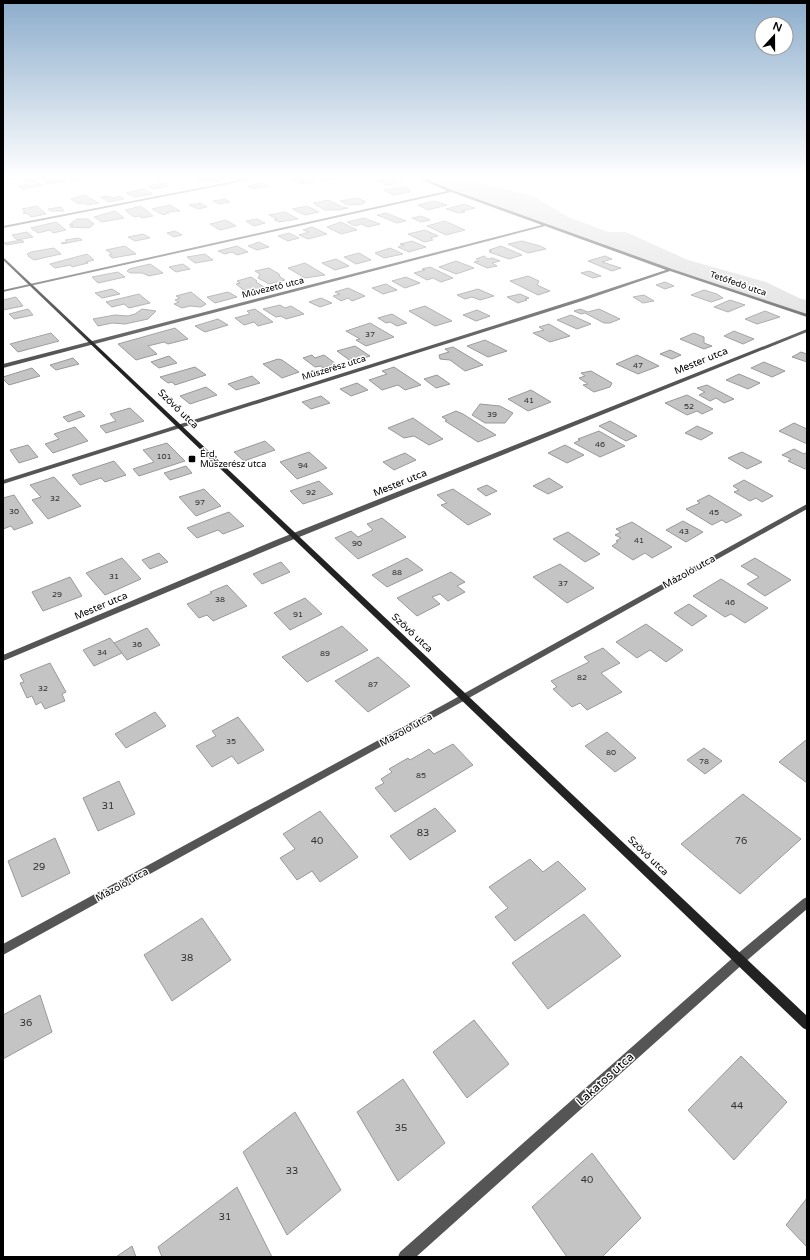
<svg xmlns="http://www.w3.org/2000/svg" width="810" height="1260" font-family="'Varela Round',sans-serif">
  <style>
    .green { fill: #dcdcdc }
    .building { fill: #c4c4c4; stroke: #999 }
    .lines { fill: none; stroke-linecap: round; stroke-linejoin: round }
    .street { fill: #555; fill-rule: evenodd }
    .secondary { fill: #222; fill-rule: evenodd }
    .poi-dot { fill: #000; stroke: #fff; stroke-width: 1.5 }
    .labels { text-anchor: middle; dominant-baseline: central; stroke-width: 3; stroke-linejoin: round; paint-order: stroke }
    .number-label { font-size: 8px; fill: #313131 }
    .far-street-label { font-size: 9px; fill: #000; stroke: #fff }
    .far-poi-label { font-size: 9px; fill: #000; stroke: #fff; text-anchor: start }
    .street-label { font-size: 10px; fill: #000; stroke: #fff }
    .near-number-label { font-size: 10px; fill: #313131 }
    .near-street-label { font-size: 12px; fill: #000; stroke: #fff }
  </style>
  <rect width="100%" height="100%" fill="#fff"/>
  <polygon class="green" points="415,176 454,176 535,197 568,217 608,232 626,232 688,260 766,282 799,298 807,300 807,316 670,270 451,191"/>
  <g class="building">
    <polygon points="60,176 67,181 48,184 39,178"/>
    <polygon points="71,176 90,176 92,178 77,180"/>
    <polygon points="214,176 221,180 203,182 196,177"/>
    <polygon points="297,176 309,176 316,180 312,183 300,183 292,179 300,178"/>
    <polygon points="316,176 339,176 340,177 325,180"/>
    <polygon points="396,177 403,180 400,181 402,182 386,185 377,181"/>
    <polygon points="32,179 42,185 22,189 18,186 27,185 22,180"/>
    <polygon points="163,183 168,186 153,189 148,186"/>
    <polygon points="262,183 268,186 253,189 248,186"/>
    <polygon points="404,187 410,190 408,190 410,192 393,195 384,190"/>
    <polygon points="144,189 152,194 134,197 126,193"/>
    <polygon points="85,195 93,200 99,203 87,205 84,203 78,204 71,199"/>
    <polygon points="108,196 113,198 120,196 124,199 108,202 101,197"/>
    <polygon points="358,198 366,202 362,202 364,204 348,205 340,201"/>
    <polygon points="225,199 230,202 219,204 213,201"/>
    <polygon points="329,200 340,206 348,208 339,210 325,210 313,203"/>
    <polygon points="434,201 447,205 428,210 418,205"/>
    <polygon points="200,203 207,207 198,209 189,205"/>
    <polygon points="464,204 475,208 462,211 465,212 459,213 446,209"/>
    <polygon points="170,205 180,211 167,212 169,213 163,215 152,209"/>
    <polygon points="37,206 46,214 31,217 28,214 23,213 25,212 22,209"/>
    <polygon points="141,206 153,216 142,218 139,216 134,217 125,210"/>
    <polygon points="307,206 319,212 305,215 292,209"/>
    <polygon points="61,207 64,211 51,211 48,209"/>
    <polygon points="115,211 124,218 102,222 94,217"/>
    <polygon points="285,212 298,219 279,222 274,220 277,219 269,215"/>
    <polygon points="386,213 406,221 397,223 377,215"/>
    <polygon points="421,216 430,220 421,222 412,218"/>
    <polygon points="364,218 380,224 368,227 361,224 355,226 347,222"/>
    <polygon points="77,219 88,219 94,224 89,228 70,227 73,225 69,225"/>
    <polygon points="257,219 265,223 254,226 246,221"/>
    <polygon points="226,220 236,226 220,230 210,224"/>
    <polygon points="445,221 465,230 446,235 427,226"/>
    <polygon points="56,222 66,230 53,233 50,230 38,233 31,228"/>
    <polygon points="341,222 357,230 341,234 327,227"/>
    <polygon points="312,227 327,234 308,239 299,235 309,232 303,230"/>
    <polygon points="425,230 438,236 430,238 433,240 424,242 408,234"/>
    <polygon points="175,231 182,235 174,237 167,233"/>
    <polygon points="27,232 33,237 17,240 12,235"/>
    <polygon points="289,233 299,238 288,241 278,236"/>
    <polygon points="143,234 150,238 135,241 128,237"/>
    <polygon points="79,238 82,240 62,244 61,243 67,242 65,240"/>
    <polygon points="22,240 24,242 6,245 4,243"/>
    <polygon points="412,241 426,247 409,252 398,247 404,245 400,244"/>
    <polygon points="522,241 540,246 546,249 528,253 508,244"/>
    <polygon points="259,242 269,247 257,250 248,246"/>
    <polygon points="125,246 136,254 112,258 109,255 112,254 106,250"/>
    <polygon points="237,246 248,252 237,255 232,252 225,254 218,251"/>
    <polygon points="501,246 522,255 509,259 489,252 492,251 489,250"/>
    <polygon points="54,248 61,254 34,260 28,256 29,256 27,254 31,252"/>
    <polygon points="390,248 403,254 384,258 375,253"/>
    <polygon points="359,253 371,260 356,264 344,257"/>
    <polygon points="87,254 94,260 86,262 88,263 72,267 71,265 55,268 50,264"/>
    <polygon points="205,254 213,260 195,263 187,257"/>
    <polygon points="484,256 488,259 492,258 500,261 492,263 497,266 487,268 474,262 479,261 476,259"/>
    <polygon points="605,256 612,259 602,262 621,268 612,271 588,261"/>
    <polygon points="336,259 349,266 335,270 322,263"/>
    <polygon points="456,261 474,268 456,274 439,267"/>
    <polygon points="305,263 325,275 305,278 288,268"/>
    <polygon points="150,264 163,273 149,276 142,273 130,273 127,271 129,269"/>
    <polygon points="183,264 190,269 176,272 169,267"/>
    <polygon points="430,267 453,278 441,282 433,278 427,280 414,273 425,270 422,269"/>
    <polygon points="269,268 279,274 280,277 285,280 269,284 258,278 260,274 255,271"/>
    <polygon points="589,271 601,276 593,278 581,273"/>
    <polygon points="118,272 125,277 98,283 92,277"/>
    <polygon points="528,276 539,281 537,285 550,291 538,295 510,281"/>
    <polygon points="251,277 257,281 256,282 267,289 256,292 252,290 246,292 236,284 240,283 237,281"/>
    <polygon points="406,277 420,283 405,288 392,281"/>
    <polygon points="665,282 674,286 665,289 656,285"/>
    <polygon points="386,284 397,290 383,294 372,288"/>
    <polygon points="348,288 365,296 352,301 348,298 341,301 333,296 340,294 335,292"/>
    <polygon points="112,289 120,294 102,298 95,293"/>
    <polygon points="478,289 494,296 480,300 472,297 465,299 457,295"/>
    <polygon points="704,290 717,294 723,298 711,302 691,295"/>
    <polygon points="191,292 206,304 201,307 190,306 182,308 174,304 179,302 175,300 180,298 176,296"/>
    <polygon points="228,292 237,297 215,303 207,297"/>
    <polygon points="139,294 150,303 129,308 124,304 112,307 106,302"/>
    <polygon points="520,294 529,298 525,299 527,300 518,303 507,297"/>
    <polygon points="644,295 654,301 643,303 633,297"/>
    <polygon points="16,297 23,306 3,310 3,300"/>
    <polygon points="321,298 332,303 320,307 309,302"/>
    <polygon points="730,300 745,305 728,312 714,307"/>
    <polygon points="280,305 285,308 291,306 304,314 286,319 281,316 276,317 263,309"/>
    <polygon points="425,306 452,321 435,326 409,311"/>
    <polygon points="28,309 33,315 14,319 9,314"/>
    <polygon points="142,309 156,311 148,319 125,324 112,323 98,326 93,319 115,315 128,316 135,314"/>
    <polygon points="255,309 273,322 258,326 254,322 244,325 235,318 250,314 247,311"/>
    <polygon points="580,309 588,312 599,309 620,319 610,323 604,323 585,313 581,314 574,311"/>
    <polygon points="477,310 490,316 476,321 463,315"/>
    <polygon points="765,311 780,317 757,324 745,319"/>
    <polygon points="392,314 407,323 397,326 390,322 386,323 378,318"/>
    <polygon points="571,315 591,324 577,329 557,320"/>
    <polygon points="218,319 228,325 205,332 195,326"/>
    <polygon points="370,323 394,337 366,346 356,340 360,339 346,331"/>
    <polygon points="549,324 570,336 550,342 533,333 544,330 539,327"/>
    <polygon points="175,328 188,339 168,344 164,342 148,346 157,354 136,360 118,344"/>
    <polygon points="734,331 754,339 743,344 724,336"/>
    <polygon points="51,333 59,341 18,352 10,344"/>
    <polygon points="694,333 704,337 704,343 712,346 704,349 680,339"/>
    <polygon points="485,340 507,351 488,357 467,346"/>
    <polygon points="355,346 370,356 352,362 337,351"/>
    <polygon points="453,347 483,365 465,371 450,360 440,359 439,355 449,352 445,349"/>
    <polygon points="670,350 681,355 672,359 660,354"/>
    <polygon points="801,352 807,354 807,362 792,357"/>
    <polygon points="312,355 315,358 324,355 336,364 323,368 321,366 315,367 303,358"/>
    <polygon points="637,355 659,366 638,374 616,364"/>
    <polygon points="169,356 177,363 159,368 151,362"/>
    <polygon points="73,358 79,364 56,370 50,365"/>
    <polygon points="278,359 282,360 299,372 282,378 263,364"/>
    <polygon points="764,362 785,371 772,377 751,368"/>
    <polygon points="195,367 206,375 175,385 172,382 168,383 160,377"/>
    <polygon points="394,367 421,385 405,390 398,385 382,390 369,380 387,374 382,371"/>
    <polygon points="32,368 40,376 9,385 3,379 3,377"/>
    <polygon points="591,371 612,383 610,387 594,392 583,385 588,384 579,378 585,376 581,373"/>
    <polygon points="739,374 760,383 748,389 726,380"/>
    <polygon points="437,375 450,384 436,388 424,379"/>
    <polygon points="252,376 260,383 236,390 228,384"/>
    <polygon points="357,383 368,390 351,396 340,389"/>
    <polygon points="707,385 734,399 724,403 716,398 710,401 699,395 705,392 697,388"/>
    <polygon points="206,387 217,395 190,404 180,396"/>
    <polygon points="531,390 551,402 528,411 508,399"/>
    <polygon points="687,395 713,409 702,414 697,411 687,415 665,403"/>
    <polygon points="321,396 330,403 311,409 302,402"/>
    <polygon points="480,404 500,406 513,413 505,423 485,423 472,415"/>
    <polygon points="130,408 144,421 106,433 100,426 116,421 110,414"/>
    <polygon points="80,411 85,416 68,422 63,417"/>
    <polygon points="456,411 463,414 496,435 478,442 445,421 447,420 442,417"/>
    <polygon points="413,418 443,439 429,445 414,436 404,438 388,428"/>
    <polygon points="610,421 637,436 626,441 599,426"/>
    <polygon points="794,423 807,429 807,444 779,431"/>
    <polygon points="697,426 713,433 701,440 685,433"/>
    <polygon points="75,427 88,441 53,453 45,444 59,439 54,434"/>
    <polygon points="599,431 625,446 600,457 574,443 580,440 578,439"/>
    <polygon points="265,441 275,450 244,461 234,452"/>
    <polygon points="167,443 185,461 139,476 133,469 154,462 143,450"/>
    <polygon points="28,445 38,457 19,463 10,450"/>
    <polygon points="565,445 584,455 567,463 548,453"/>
    <polygon points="794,449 804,454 807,452 807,468 805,469 788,461 791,459 782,455"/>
    <polygon points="309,452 327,468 297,479 280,462"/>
    <polygon points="742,452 762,462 747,469 728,458"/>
    <polygon points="405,453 416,460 394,470 383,462"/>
    <polygon points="114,461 126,475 105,482 101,478 80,485 72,475"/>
    <polygon points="186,466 192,473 170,480 164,473"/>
    <polygon points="54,477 81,506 48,519 32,500 41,497 30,485"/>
    <polygon points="549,478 563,487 548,494 533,486"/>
    <polygon points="744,480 773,496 762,502 756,498 750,501 734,492 739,490 733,486"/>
    <polygon points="319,481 333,494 303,504 290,491"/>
    <polygon points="487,485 497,491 486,496 477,489"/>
    <polygon points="204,489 221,506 196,516 179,497"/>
    <polygon points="453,489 491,514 468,525 441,505 447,503 437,495"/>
    <polygon points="14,495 33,523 14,530 11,526 3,529 3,498"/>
    <polygon points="709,495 742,515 726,523 722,520 712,525 686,509 700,503 697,501"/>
    <polygon points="229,512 244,526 223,534 218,530 197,538 187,528"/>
    <polygon points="382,518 406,537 358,559 335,538 351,531 358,537 373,530 367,524"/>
    <polygon points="683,521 703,532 686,542 666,530"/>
    <polygon points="632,522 672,547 652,558 645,553 633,560 612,546 618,542 616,541 621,538 615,535 621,532 616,529"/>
    <polygon points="568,532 600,554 585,562 553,539"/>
    <polygon points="159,553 168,562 150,569 142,560"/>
    <polygon points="122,558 141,579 105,595 86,573"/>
    <polygon points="407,558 423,570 387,587 372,575"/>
    <polygon points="755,558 791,580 765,596 747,584 759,577 741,566"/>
    <polygon points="281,562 290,572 262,584 253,574"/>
    <polygon points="560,564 594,588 567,603 533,577"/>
    <polygon points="451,572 465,582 457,586 465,592 448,601 440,594 432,597 440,604 417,616 397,598"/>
    <polygon points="70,577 82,596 43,611 32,592"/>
    <polygon points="721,579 768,608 745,623 731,614 725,617 693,596"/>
    <polygon points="227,585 247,606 213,621 207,615 199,618 187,604 212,593 210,592"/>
    <polygon points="305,598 322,614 290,630 274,613"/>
    <polygon points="689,604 707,616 692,626 674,613"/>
    <polygon points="646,624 683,650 666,662 650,650 637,658 616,642"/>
    <polygon points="342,626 368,650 307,682 282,657"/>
    <polygon points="147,628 160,645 127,660 114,643"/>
    <polygon points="110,638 122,653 94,666 83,650"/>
    <polygon points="603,648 620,663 601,673 622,692 587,710 580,703 572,707 553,689 557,687 551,681 589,662 584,657"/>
    <polygon points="378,657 410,686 368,712 335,681"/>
    <polygon points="50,663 66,692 62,694 65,701 45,709 41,702 36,705 32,696 27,698 20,683 24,682 20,675"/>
    <polygon points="155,712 166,726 126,748 115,734"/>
    <polygon points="238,717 264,750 238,764 232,756 212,767 196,746 216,736 212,731"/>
    <polygon points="607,732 636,758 615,772 585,746"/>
    <polygon points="806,740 807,741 807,783 779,762"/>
    <polygon points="453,744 473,765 395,812 375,788 384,783 381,779 392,772 389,769 408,758 410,760 429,749 434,754"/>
    <polygon points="704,748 722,761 705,774 687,760"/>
    <polygon points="119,781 135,814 98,831 83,798"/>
    <polygon points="743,794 801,839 740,894 681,844"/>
    <polygon points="435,808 456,831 410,860 390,836"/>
    <polygon points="320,811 358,857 320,882 312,871 297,880 280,858 295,849 283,834"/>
    <polygon points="55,838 70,873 22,897 8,861"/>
    <polygon points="530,859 543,872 558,861 586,889 515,941 495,917 508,908 489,887"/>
    <polygon points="584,914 621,956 548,1009 512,963"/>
    <polygon points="202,918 231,960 172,1001 144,955"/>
    <polygon points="40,995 52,1032 3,1059 3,1015"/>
    <polygon points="474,1020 509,1064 467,1098 433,1052"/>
    <polygon points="741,1056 787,1102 734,1160 688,1110"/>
    <polygon points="403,1079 445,1143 398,1181 357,1112"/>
    <polygon points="295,1112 341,1190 287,1235 243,1152"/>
    <polygon points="592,1153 641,1218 602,1257 567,1257 532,1207"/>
    <polygon points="237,1187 272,1257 162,1257 158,1247"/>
    <polygon points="807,1198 807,1247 786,1225"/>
    <polygon points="132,1246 136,1257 116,1257"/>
  </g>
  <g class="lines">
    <g class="street">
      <polygon points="17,176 25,176 3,181 3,179"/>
      <polygon points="261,176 269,176 3,228 3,226"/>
      <polygon points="414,176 419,176 452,190 672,269 807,314 807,317 670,271 582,301 3,484 3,480 578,299 666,270 545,226 3,368 3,364 542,225 451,192 3,292 3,290 447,191"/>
      <polygon points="807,329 807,332 282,544 3,661 3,655 276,540"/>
      <polygon points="807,504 807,509 451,708 3,955 3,944 445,704"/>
      <polygon points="807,897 807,909 744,963 416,1257 398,1257 400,1252 736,955 803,899"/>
    </g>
    <polygon class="secondary" points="3,257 807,1016 807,1030 803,1028 3,260"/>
  </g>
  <linearGradient id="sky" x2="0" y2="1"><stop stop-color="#8cadcc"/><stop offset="0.5" stop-color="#fff"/><stop offset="1" stop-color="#fff" stop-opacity="0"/></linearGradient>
  <rect width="810" height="353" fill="url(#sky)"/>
  <rect class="poi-dot" x="188" y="455" width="8" height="8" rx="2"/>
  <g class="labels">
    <g class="number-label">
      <text x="370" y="334">37</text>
      <text x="638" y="365">47</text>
      <text x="529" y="400">41</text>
      <text x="689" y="406">52</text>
      <text x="492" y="414">39</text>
      <text x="600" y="444">46</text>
      <text x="164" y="456">101</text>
      <text x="303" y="465">94</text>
      <text x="311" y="492">92</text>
      <text x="55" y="498">32</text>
      <text x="200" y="502">97</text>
      <text x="14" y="511">30</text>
      <text x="714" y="512">45</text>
      <text x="684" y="531">43</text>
      <text x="639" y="540">41</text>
      <text x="357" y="543">90</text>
      <text x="397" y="572">88</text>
      <text x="114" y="576">31</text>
      <text x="563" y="583">37</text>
      <text x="57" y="594">29</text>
      <text x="220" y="599">38</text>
      <text x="730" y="602">46</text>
      <text x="298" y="614">91</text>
      <text x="137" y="644">36</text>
      <text x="102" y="652">34</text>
      <text x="325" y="653">89</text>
      <text x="582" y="677">82</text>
      <text x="373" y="684">87</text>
      <text x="43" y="688">32</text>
      <text x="231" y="741">35</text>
      <text x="611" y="752">80</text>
      <text x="704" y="761">78</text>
      <text x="421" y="775">85</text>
    </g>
    <g class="far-street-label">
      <text transform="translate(738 284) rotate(19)">Tetőfedő utca</text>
      <text transform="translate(273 288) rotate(-14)">Művezető utca</text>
      <text transform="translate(334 368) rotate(-17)">Műszerész utca</text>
    </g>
    <g class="far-poi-label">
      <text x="200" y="454">Érd,<tspan x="200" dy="10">Műszerész utca</tspan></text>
    </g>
    <g class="street-label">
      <text transform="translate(701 361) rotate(-22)">Mester utca</text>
      <text transform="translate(178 409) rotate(44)">Szövő utca</text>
      <text transform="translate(400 483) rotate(-22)">Mester utca</text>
      <text transform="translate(689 572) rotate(-29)">Mázoló utca</text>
      <text transform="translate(101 606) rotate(-23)">Mester utca</text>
      <text transform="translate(412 633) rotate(43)">Szövő utca</text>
      <text transform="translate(406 730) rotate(-29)">Mázoló utca</text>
      <text transform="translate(648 856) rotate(44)">Szövő utca</text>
      <text transform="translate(122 885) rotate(-29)">Mázoló utca</text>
    </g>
    <g class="near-number-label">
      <text x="108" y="806">31</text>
      <text x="423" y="833">83</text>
      <text x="317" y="841">40</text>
      <text x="741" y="841">76</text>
      <text x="39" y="867">29</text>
      <text x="187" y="958">38</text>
      <text x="26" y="1023">36</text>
      <text x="737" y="1106">44</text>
      <text x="401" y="1128">35</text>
      <text x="292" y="1171">33</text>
      <text x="587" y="1180">40</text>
      <text x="225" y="1217">31</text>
    </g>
    <g class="near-street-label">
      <text transform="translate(605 1079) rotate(-42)">Lakatos utca</text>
    </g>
  </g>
  <rect width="810" height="1260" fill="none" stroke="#000000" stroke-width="8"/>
  <g transform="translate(774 36) rotate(21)"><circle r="19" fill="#ffffff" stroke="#999999"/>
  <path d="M0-3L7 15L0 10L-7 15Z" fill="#000000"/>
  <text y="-6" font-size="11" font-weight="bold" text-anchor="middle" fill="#000000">N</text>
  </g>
</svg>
